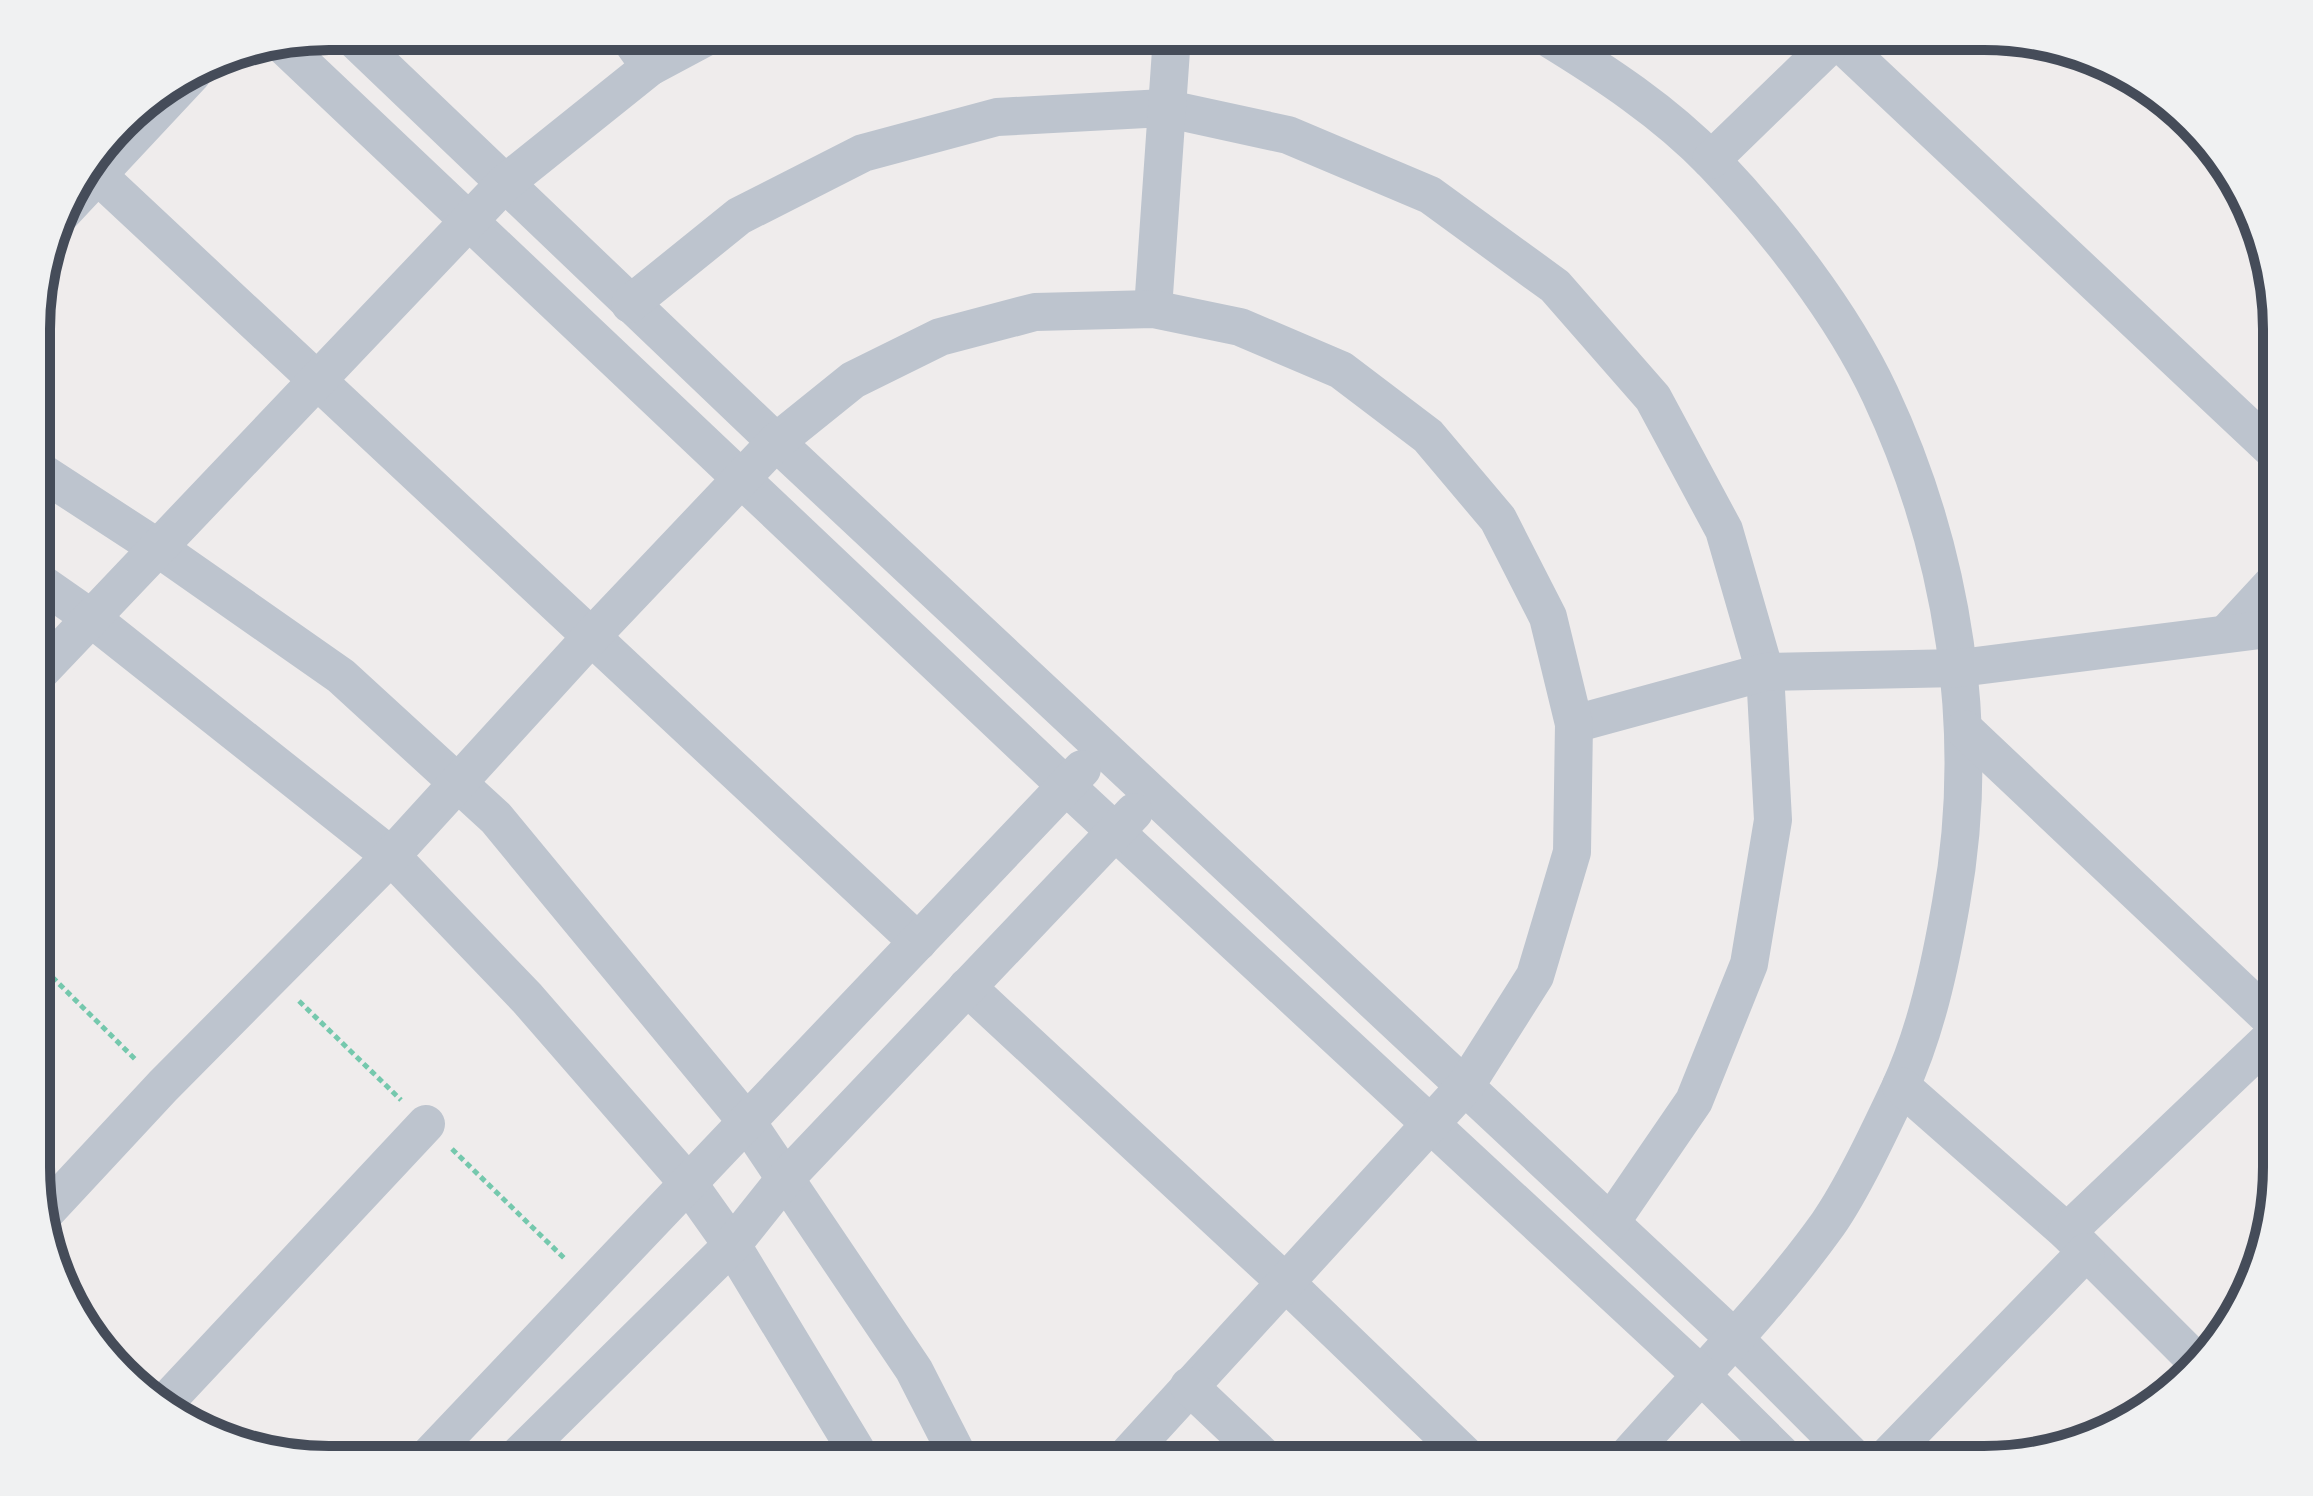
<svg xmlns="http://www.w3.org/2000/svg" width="2313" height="1496" font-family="Inter,sans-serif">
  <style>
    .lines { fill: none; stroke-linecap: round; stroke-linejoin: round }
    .path { stroke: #75c8ad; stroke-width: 5; stroke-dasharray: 6 4; stroke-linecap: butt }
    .minor { stroke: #bdc4ce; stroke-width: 38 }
    .rim { fill: none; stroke: #454c59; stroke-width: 10 }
  </style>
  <rect width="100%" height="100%" fill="#efecec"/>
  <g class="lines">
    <g class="path">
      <polyline points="38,963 137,1061"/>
      <polyline points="299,1001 401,1100"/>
      <polyline points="452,1149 565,1259"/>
    </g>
    <g class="minor">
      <polyline points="351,36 776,442 1736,1340 1855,1459"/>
      <polyline points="628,36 650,67"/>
      <path d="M1545,36C1604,72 1665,112 1713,162C1775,227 1842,313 1880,394C1954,552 1982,732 1951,903C1940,966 1926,1032 1899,1090C1880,1130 1853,1188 1828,1224C1767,1309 1693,1382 1624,1460"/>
      <polyline points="1836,39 2276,453"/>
      <polyline points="283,45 1066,786 1700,1374 1786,1459"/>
      <polyline points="1711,160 1839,36"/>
      <polyline points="90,168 918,942"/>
      <polyline points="62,213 192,74"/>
      <polyline points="630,304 739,216 863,153 997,117 1164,108 1288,135 1430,195 1555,286 1653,398 1724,530 1765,672 1773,820 1749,964 1694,1101 1611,1222"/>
      <polyline points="1153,309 1172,36"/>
      <polyline points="38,470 158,548 341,676 496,818 747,1122 914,1370 960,1460"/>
      <polyline points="38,581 91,618 391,856 527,998 688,1183 732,1245 862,1460"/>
      <polyline points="2227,633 2276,580"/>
      <polyline points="38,674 504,184 650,67 708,36"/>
      <polyline points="1574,724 1765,672 1960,668 2276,628"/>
      <polyline points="1964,729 2276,1024"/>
      <polyline points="967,987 1285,1282 1470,1460"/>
      <polyline points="1901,1086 2067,1232 2195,1360"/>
      <polyline points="42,1216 163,1086 391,856 591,637 776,442 853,380 940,337 1035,312 1153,309 1240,327 1341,370 1428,436 1498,519 1548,617 1574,724 1572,852 1535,976 1466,1085 1123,1460"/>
      <polyline points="2067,1232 2276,1033"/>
      <polyline points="1189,1386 1267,1460"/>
      <polyline points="162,1406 426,1124"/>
      <polyline points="1885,1459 2086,1252"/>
      <polyline points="425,1460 1082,769"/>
      <polyline points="514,1460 732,1245 784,1180 1134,812"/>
    </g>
  </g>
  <path d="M0 0H2313V1496H0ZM329 50H1984A279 279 0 0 1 2263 329V1167A279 279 0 0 1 1984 1446H329A279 279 0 0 1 50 1167V329A279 279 0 0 1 329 50Z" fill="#f0f1f2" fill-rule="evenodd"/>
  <path class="rim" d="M329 50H1984A279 279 0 0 1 2263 329V1167A279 279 0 0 1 1984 1446H329A279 279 0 0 1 50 1167V329A279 279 0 0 1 329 50Z"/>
</svg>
